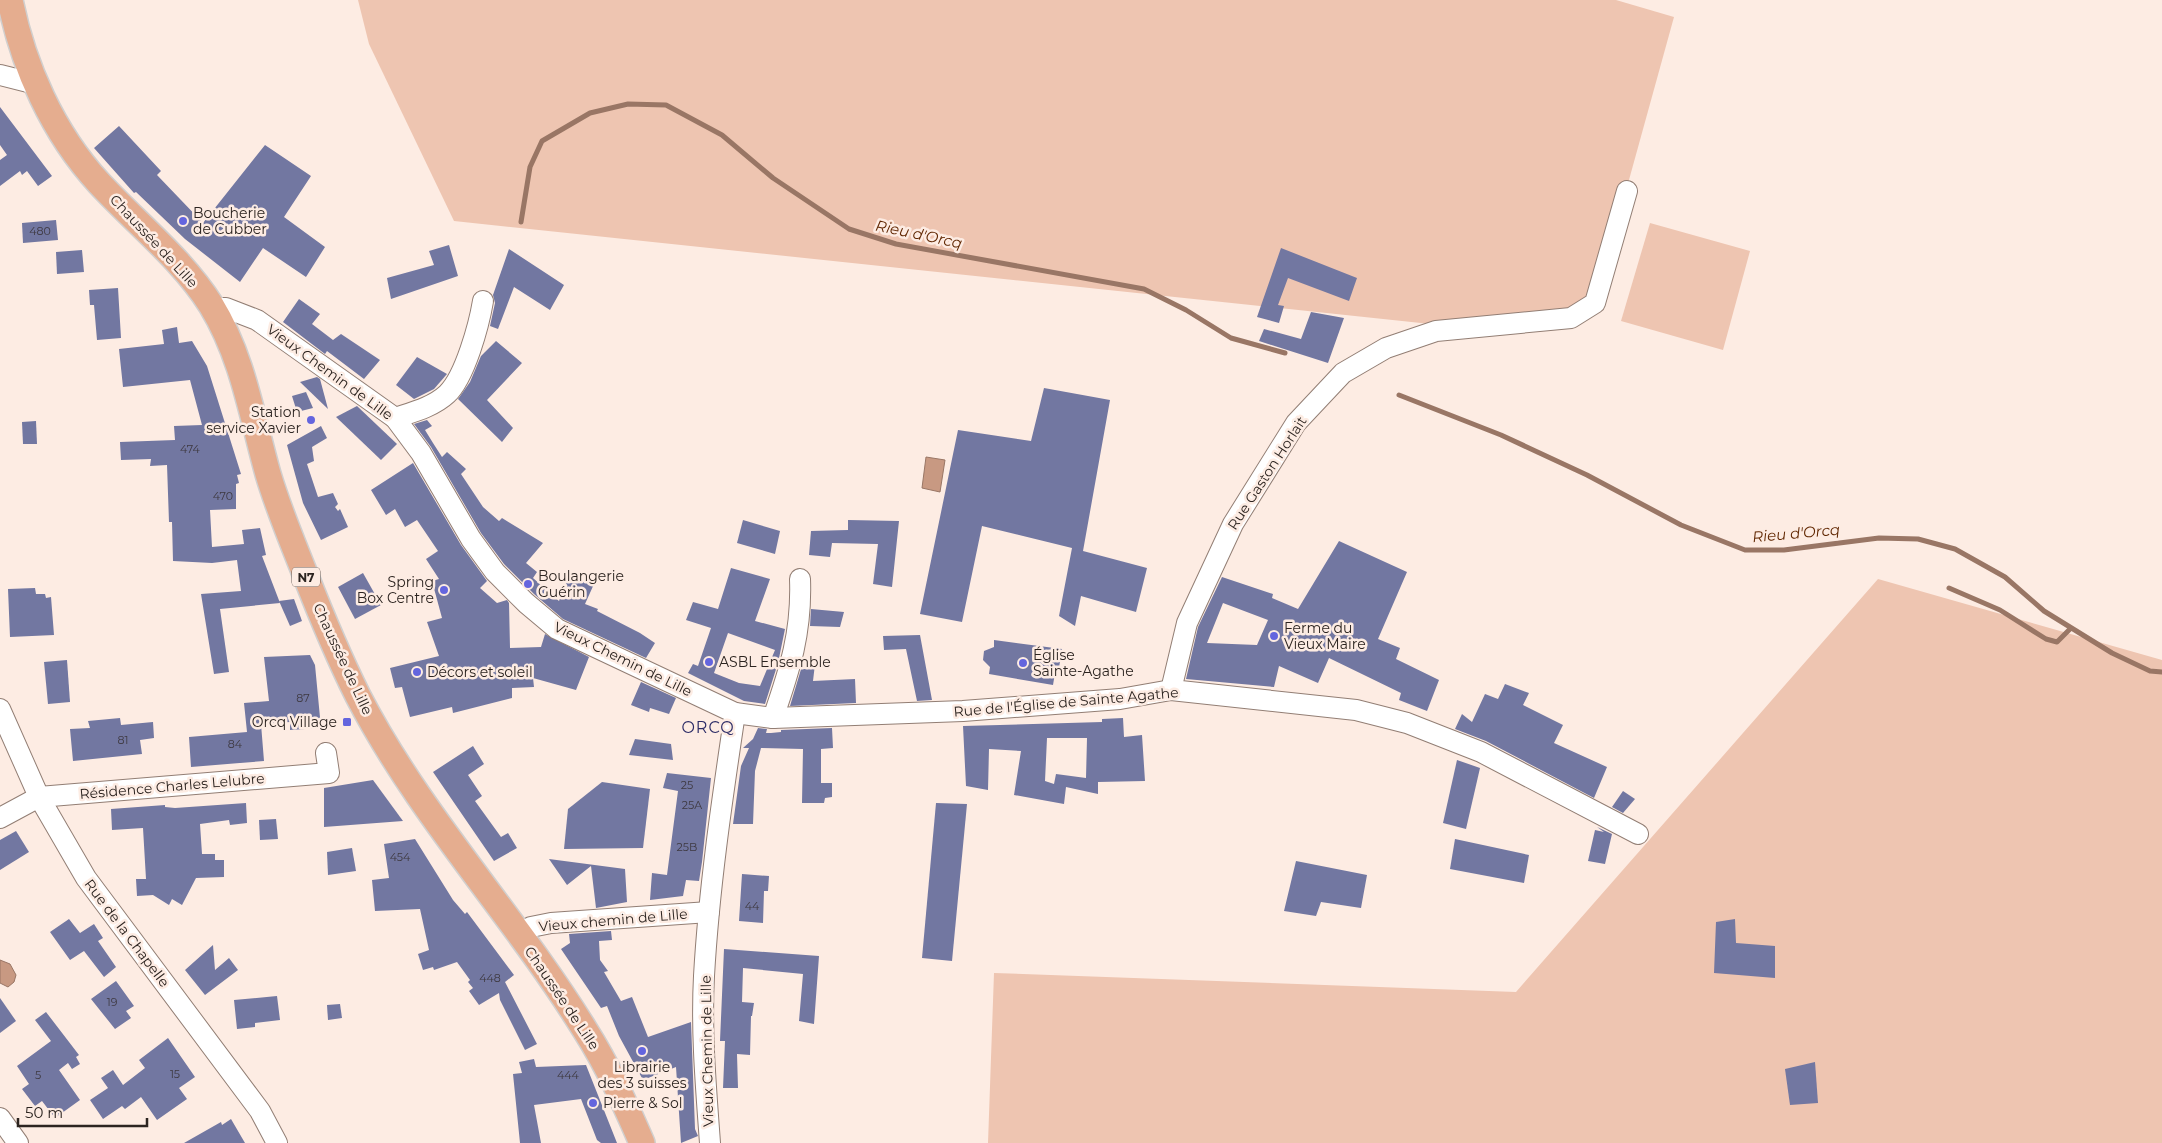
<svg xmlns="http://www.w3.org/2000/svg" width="2162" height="1143" font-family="Montserrat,sans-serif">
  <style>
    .green { fill: #eec5b1 }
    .water { fill: #c89982; stroke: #997665 }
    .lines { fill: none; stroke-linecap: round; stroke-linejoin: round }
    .stream { stroke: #997665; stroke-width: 5 }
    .building { fill: #7277a1; fill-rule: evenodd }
    .minor-casing { stroke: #927e74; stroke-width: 22 }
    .major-casing { stroke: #d1cfce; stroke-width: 28 }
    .minor { stroke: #fff; stroke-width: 20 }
    .major { stroke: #e5ad8f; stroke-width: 25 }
    .poi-dot { fill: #6465de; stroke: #fdece3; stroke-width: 2 }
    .labels { text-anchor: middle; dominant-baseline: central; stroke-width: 5; stroke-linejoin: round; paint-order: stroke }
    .number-label { font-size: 11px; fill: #3e3940 }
    .shield { fill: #fdece3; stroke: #6b605a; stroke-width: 1 }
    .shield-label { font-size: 12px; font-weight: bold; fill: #2c2420 }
    .poi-label { font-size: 14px; fill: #2c2420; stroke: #fdece3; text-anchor: start }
    .street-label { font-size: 14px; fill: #2c2420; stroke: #fdece3 }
    .water-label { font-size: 15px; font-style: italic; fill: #602600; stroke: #fdece3 }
    .quarter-label { font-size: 16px; letter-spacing: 1px; fill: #2b2b66; stroke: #fdece3 }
  </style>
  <rect width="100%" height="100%" fill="#fdece3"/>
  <g class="green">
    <polygon points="358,0 1616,0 1674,17 1595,303 1468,328 454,221 369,44"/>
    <polygon points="1650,223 1750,251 1723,350 1621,321"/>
    <polygon points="1878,579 2162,660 2162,1143 988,1143 994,973 1516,992"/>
  </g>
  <g class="water">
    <polygon points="926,457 945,460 940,492 922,488"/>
    <polygon points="0,960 10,964 16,975 14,982 8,987 0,983"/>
  </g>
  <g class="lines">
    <g class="stream">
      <polyline points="521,222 530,167 542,141 590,113 628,104 666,105 722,135 773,178 849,229 896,244 1144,289 1186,310 1231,338 1285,353"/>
      <polyline points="1399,395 1501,435 1587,475 1681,525 1745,550 1784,550 1879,538 1918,539 1955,549 2005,577 2044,611 2112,653 2150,671 2162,672"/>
      <polyline points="1949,588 2000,610 2046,639 2057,642 2070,629"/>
    </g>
  </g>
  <g class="building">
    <polygon points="0,107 52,176 38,186 27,171 22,175 20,171 0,186 0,160 7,155 0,145"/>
    <polygon points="119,126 161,171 157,175 203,223 265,145 311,176 284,217 325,247 306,277 263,248 240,282 185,239 136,192 134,193 94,148"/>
    <polygon points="56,220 58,240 23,243 22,223"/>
    <polygon points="449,245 458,276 391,299 387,278 434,265 429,251"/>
    <polygon points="1281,248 1357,278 1349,301 1288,278 1278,305 1284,306 1279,323 1257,317"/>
    <polygon points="509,249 564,285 550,310 514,287 498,329 490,326 495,303 493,295"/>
    <polygon points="82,250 84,272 57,274 56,252"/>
    <polygon points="118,288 121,338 97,340 94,305 90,305 89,290"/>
    <polygon points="299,299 320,314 312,324 333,340 341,334 380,360 364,379 327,351 325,354 283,322"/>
    <polygon points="1311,312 1344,318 1328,363 1259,341 1264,329 1301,339"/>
    <polygon points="177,327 179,343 192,341 207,366 241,474 237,475 239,483 236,484 236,509 210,510 212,547 244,544 242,530 260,528 266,555 262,556 280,603 220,609 229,672 214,674 201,594 241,591 237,560 212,563 173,561 172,522 169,522 167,465 150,466 151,459 121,460 120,442 175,440 174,426 202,425 190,380 123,387 119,349 164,344 162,330"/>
    <polygon points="496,341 522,363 487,400 513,428 502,442 458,399 470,382 481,356"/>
    <polygon points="417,357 447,374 434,389 414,399 396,385"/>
    <polygon points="317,377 320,379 328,409 300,382"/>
    <polygon points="1044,388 1110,400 1083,551 1147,568 1136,612 1081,596 1075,626 1059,616 1072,548 982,526 962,622 920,614 958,430 1031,441"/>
    <polygon points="306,392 313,408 297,412 292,396"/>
    <polygon points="357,406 397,444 381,460 336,417"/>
    <polygon points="427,420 432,426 425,430 433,443 442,457 447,452 466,469 461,474 483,507 499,521 502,518 543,543 526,563 537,572 533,578 559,601 570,573 594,584 585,604 598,609 597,611 640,633 655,643 646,658 563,619 534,594 504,564 481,533 431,447 414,424"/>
    <polygon points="36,421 37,444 23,444 22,422"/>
    <polygon points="321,426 327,438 312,447 314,461 307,464 318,497 333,493 338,504 335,507 338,511 340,509 348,527 321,540 303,503 287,445"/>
    <polygon points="413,463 461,545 487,581 480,588 497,603 507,600 509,603 510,648 541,647 545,634 589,657 576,690 533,678 534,687 512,688 512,698 453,713 452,707 410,717 402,687 395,688 390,668 439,656 427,622 442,618 432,581 439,579 426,559 438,551 417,520 405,527 395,509 386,515 371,490"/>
    <polygon points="743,520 780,531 775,554 737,543"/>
    <polygon points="848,520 899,521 892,587 873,584 878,544 832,543 830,557 809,555 811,531 848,530"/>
    <path d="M1339,541L1407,572L1378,639L1400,648L1396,659L1439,680L1427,711L1399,700L1401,693L1329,658L1318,683L1279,666L1274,687L1186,679L1198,627L1222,577L1273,594L1272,598L1298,609ZM1223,603L1268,620L1257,645L1207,643Z"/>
    <path d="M731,568L770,579L755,621L785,629L778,663L765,704L744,701L688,673L693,664L698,666L711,628L686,620L693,602L718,609ZM728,633L775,650L760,686L739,683L714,673Z"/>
    <polygon points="363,573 381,605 355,619 338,587"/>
    <polygon points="35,588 36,594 45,594 46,598 51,597 54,635 10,637 8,589"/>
    <polygon points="294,599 302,621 290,626 279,601"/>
    <polygon points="811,609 844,612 840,627 810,626"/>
    <polygon points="920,635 932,700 917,701 906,649 884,650 883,636"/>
    <polygon points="994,640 1062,649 1058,674 1055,673 1053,685 989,674 990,667 983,660 984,651 994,647"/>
    <polygon points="310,655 315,665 321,728 290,730 290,722 261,724 264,761 191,767 189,737 247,732 244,703 269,701 264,657"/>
    <polygon points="67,660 70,702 48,704 44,662"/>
    <polygon points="815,664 813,681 855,679 856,703 790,706 802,666"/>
    <polygon points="641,682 676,698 669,714 650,708 649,712 631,705"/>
    <polygon points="1505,684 1529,693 1523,705 1563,725 1554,743 1607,767 1594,798 1486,741 1455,729 1462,714 1472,722 1485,694 1498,699"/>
    <polygon points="120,718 121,725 153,722 154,738 140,740 142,754 73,761 70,729 90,728 88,721"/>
    <path d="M1123,718L1124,737L1142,735L1145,781L1098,782V794L1066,787L1064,804L1014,795L1021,751L989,749L988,790L966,786L963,726L1102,722V719ZM1047,738H1087L1086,778L1056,774L1054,784L1045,781Z"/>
    <polygon points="758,728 767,729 766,733 771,733 781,732 781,730 832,728 833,748 821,749 821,783 832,783 832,797 825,798 824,803 802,803 803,749 761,748 755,771 753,824 733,824 741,766 749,748 743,748 753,739"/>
    <polygon points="635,739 671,744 673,760 629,755"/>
    <polygon points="473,746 484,764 468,775 482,796 475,801 501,837 508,833 517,848 494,861 433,772"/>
    <polygon points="1457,760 1480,768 1466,829 1443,823"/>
    <polygon points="667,773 711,778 702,862 699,881 686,880 683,896 650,900 652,873 667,875 678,791 663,788"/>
    <polygon points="373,780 403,821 324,827 324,788"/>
    <polygon points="602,782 650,789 643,848 564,849 568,809"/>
    <polygon points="1623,791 1635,799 1623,813 1612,807"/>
    <polygon points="246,803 247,823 230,825 229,820 200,824 202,854 215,854 215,860 224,860 224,877 196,878 182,905 172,899 169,905 153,895 137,896 136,879 146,879 143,828 112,830 111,809 165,805 165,807 175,808"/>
    <polygon points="936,803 967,804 952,961 922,958"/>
    <polygon points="276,819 278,839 260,840 259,820"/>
    <polygon points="1597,827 1612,834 1605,864 1588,861 1595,830 1604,832"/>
    <polygon points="16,831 29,852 0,870 0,840"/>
    <polygon points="415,839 453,900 465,914 467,912 514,975 505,982 537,1044 525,1050 500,1000 499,993 479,1005 469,991 473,988 468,982 470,980 457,962 434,970 433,967 423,970 418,954 429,950 420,909 375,911 372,880 389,878 384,844"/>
    <polygon points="1455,839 1529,855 1524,883 1450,869"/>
    <polygon points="352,848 356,871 328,875 327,852"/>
    <polygon points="549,859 625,869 627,902 596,908 591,866 567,885"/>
    <polygon points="1296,861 1367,875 1361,908 1321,902 1316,916 1284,911"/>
    <polygon points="742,874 769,876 768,891 764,891 763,923 739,921"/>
    <polygon points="69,919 80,933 94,924 103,938 98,941 116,967 104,977 84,951 70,960 50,932"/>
    <polygon points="1735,919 1736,943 1775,946 1775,978 1714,973 1716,922"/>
    <polygon points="611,931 612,940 599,941 600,960 608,971 604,972 621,1001 632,997 648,1037 691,1022 695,1129 698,1136 681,1143 676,1067 643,1080 619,1036 607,1006 601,1008 561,949 570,943 569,934"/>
    <polygon points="213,945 215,970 229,958 238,970 205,995 185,970"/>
    <polygon points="724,949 819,956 814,1024 799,1021 803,974 743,968 742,1002 754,1003 752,1016 751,1016 750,1055 737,1054 738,1088 723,1088 725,1041 720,1041"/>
    <polygon points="116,981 134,1006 126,1011 131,1018 115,1029 91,999"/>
    <polygon points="277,996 280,1020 255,1023 255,1027 237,1029 234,1000"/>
    <polygon points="0,998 16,1021 0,1033"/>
    <polygon points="340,1004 342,1018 328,1020 327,1005"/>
    <polygon points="46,1012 79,1055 76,1057 80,1064 72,1069 68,1063 59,1070 80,1100 55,1118 42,1101 35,1106 22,1089 29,1084 17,1066 51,1041 35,1020"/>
    <polygon points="168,1038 195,1077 179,1088 187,1099 157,1120 141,1097 125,1109 122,1106 103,1119 90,1100 108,1088 101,1078 113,1070 123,1085 145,1068 139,1060"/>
    <polygon points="534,1059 536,1067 586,1065 617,1143 601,1143 597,1140 581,1099 534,1105 541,1143 520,1143 513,1074 522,1073 519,1062"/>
    <polygon points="1815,1062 1818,1103 1790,1105 1785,1069"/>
    <polygon points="231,1119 245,1143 184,1143 221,1122 222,1125"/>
  </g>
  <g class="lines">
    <g class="minor-casing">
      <g id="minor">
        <polyline points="0,75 36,84"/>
        <polyline points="213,308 226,308 257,320 395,418 421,453 471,539 495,572 526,603 557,629 735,713 773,718 963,711 1120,699 1171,690 1356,710 1407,723 1481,752 1638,834"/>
        <path d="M395,418C413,412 433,407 447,394C465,377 479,325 483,301"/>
        <polyline points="1171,690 1187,623 1233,524 1296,423 1343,373 1386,348 1436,331 1571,318 1595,303 1627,191"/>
        <polyline points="0,709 39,797 86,878 260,1111 277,1143"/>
        <path d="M773,718C790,669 802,632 800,579"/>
        <polyline points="0,818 39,797 329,773 326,753"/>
        <polyline points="519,935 531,927 551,923 709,912"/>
        <polyline points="0,1118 18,1143"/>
        <path d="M710,1143C706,1088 701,1032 704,976C709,888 722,800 735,713"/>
      </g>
    </g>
    <g class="major-casing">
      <path id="major" d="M10,0C23,66 53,133 99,183C136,223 182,259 211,305C243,357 252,417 268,474C278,508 292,541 305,574C321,615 338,656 358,696C420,816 514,915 585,1030C608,1066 625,1104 642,1143"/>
    </g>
    <use href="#minor" class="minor"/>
    <use href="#major" class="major"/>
  </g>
  <g class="poi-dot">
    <circle cx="183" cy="221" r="5"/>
    <circle cx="311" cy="420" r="5"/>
    <circle cx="528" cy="584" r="5"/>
    <circle cx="444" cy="590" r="5"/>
    <circle cx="1274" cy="636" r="5"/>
    <circle cx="709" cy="662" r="5"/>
    <circle cx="1023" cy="663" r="5"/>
    <circle cx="417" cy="672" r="5"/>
    <rect x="342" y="717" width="10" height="10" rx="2.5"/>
    <circle cx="642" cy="1051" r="5"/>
    <circle cx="593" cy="1103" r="5"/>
  </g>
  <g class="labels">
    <g class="number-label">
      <text x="40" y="231">480</text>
      <text x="190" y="449">474</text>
      <text x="223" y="496">470</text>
      <text x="303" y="698">87</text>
      <text x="123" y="740">81</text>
      <text x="235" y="744">84</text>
      <text x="687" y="785">25</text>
      <text x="692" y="805">25A</text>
      <text x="687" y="847">25B</text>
      <text x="400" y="857">454</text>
      <text x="752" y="906">44</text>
      <text x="490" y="978">448</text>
      <text x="112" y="1002">19</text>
      <text x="175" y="1074">15</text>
      <text x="38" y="1075">5</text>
      <text x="568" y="1075">444</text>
    </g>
    <rect class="shield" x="292" y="567.5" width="28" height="19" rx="4"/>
    <g class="shield-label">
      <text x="306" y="577">N7</text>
    </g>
    <g class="poi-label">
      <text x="193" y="213">Boucherie<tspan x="193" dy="16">de Cubber</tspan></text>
      <text x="301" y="412" text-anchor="end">Station<tspan x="301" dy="16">service Xavier</tspan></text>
      <text x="538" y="576">Boulangerie<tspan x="538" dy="16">Guérin</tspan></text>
      <text x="434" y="582" text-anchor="end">Spring<tspan x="434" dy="16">Box Centre</tspan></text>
      <text x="1284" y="628">Ferme du<tspan x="1284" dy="16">Vieux Maire</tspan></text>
      <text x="1033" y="655">Église<tspan x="1033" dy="16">Sainte-Agathe</tspan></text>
      <text x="719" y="662">ASBL Ensemble</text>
      <text x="427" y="672">Décors et soleil</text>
      <text x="337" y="722" text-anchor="end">Orcq Village</text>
      <text x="642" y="1067" text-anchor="middle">Librairie<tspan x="642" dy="16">des 3 suisses</tspan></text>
      <text x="603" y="1103">Pierre &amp; Sol</text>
    </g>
    <g class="street-label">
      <text transform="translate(154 241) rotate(47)">Chaussée de Lille</text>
      <text transform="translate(330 372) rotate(36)">Vieux Chemin de Lille</text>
      <text transform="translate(1267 473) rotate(-57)">Rue Gaston Horlait</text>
      <text transform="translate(343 659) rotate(65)">Chaussée de Lille</text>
      <text transform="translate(623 659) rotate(26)">Vieux Chemin de Lille</text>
      <text transform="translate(1066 702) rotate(-5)">Rue de l'Église de Sainte Agathe</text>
      <text transform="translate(172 786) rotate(-5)">Résidence Charles Lelubre</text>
      <text transform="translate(613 920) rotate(-5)">Vieux chemin de Lille</text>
      <text transform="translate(127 933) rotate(53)">Rue de la Chapelle</text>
      <text transform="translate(562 998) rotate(56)">Chaussée de Lille</text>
      <text transform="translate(707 1051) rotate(-91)">Vieux Chemin de Lille</text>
    </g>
    <g class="water-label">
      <text transform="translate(919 234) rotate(12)">Rieu d'Orcq</text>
      <text transform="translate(1796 533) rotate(-5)">Rieu d'Orcq</text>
    </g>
    <g class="quarter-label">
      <text x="708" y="727">ORCQ</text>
    </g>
  </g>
  <path d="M18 1118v8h129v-8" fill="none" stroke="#2c2420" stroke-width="2.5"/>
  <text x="25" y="1118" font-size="15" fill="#2c2420" stroke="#fdece3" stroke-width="4" paint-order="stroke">50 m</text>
</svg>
